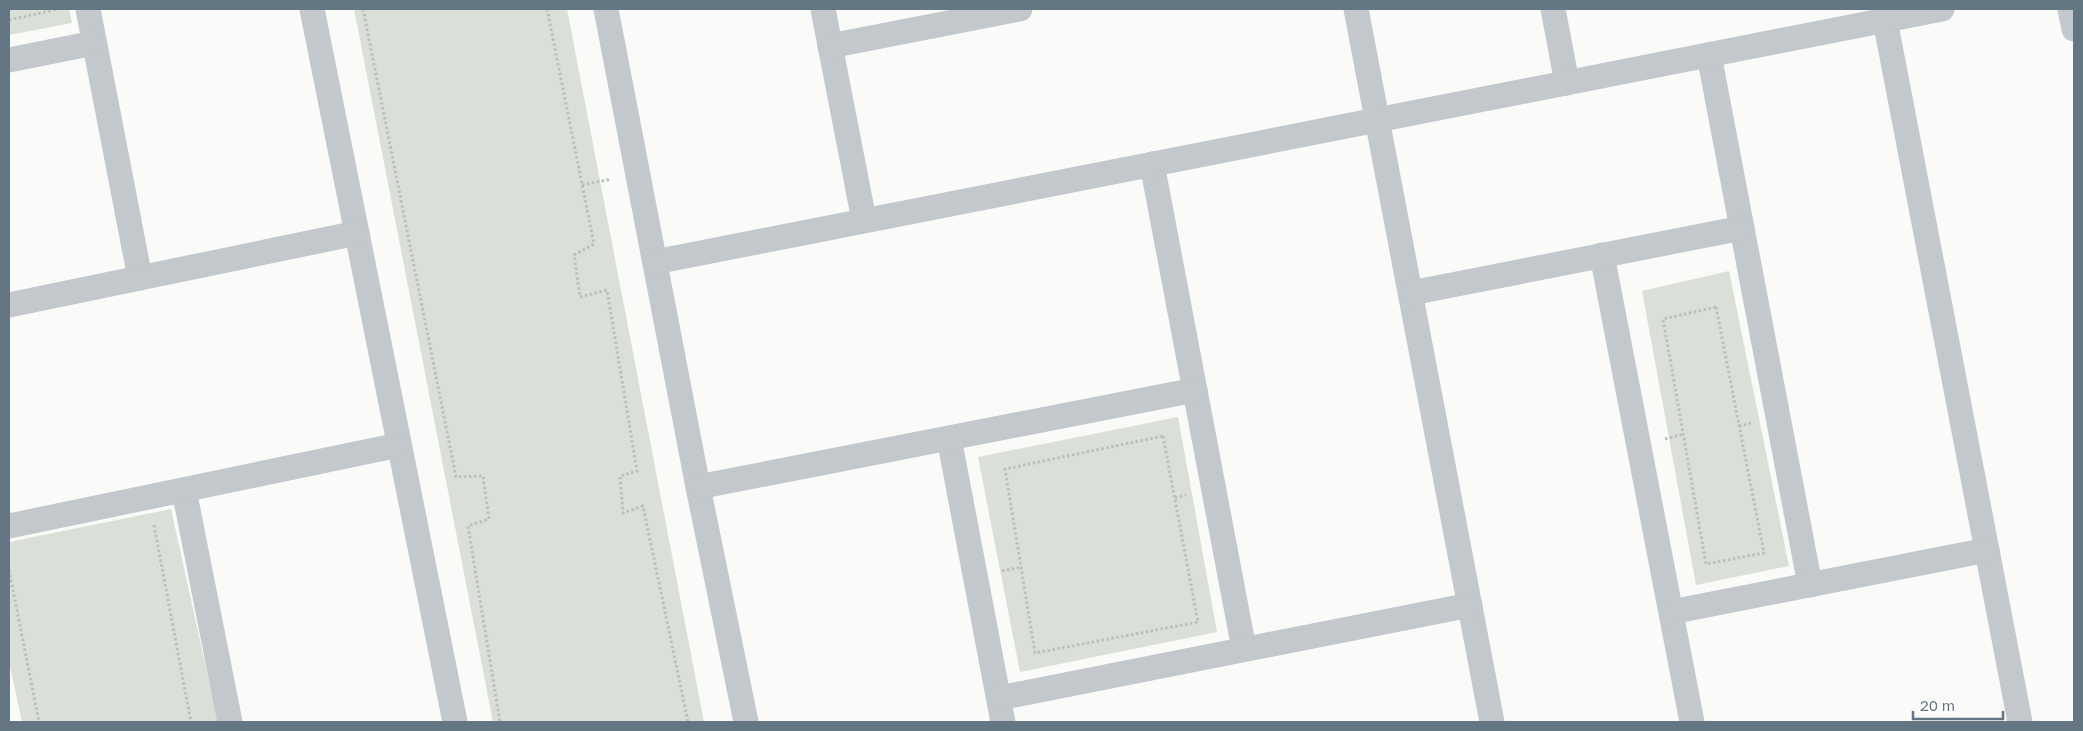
<svg xmlns="http://www.w3.org/2000/svg" width="2083" height="731" font-family="'Golos Text',sans-serif">
  <style>
    .green { fill: #dadfd7 }
    .lines { fill: none; stroke-linecap: round; stroke-linejoin: round }
    .path { stroke: #bbbfc2; stroke-width: 3; stroke-dasharray: 2.5 2.5; stroke-linecap: butt }
    .street { stroke: #c3c8cc; stroke-width: 25 }
  </style>
  <rect width="100%" height="100%" fill="#fafaf8"/>
  <g class="green">
    <polygon points="9,9 69,9 72,23 9,35"/>
    <polygon points="354,9 567,9 704,722 493,722"/>
    <polygon points="1729,271 1789,566 1696,585 1642,291"/>
    <polygon points="1178,417 1217,632 1020,672 978,457"/>
    <polygon points="171,509 218,722 22,722 9,662 9,542"/>
  </g>
  <g class="lines">
    <g class="path">
      <polyline points="363,9 456,477 483,476 489,519 468,526 500,722"/>
      <polyline points="547,9 594,244 574,255 580,297 607,290 637,471 620,476 623,513 643,506 688,722"/>
      <polyline points="9,20 58,9"/>
      <polyline points="582,185 611,179"/>
      <polygon points="1716,307 1764,553 1706,564 1663,319"/>
      <polyline points="1739,426 1751,423"/>
      <polygon points="1163,436 1198,622 1035,653 1005,469"/>
      <polyline points="1665,439 1684,434"/>
      <polyline points="1175,498 1186,495"/>
      <polyline points="154,525 191,722"/>
      <polyline points="9,570 39,722"/>
      <polyline points="1002,571 1021,567"/>
    </g>
    <g class="street">
      <polyline points="88,9 140,278"/>
      <polyline points="312,9 455,722"/>
      <polyline points="606,9 698,487 746,722"/>
      <polyline points="823,9 864,220"/>
      <polyline points="1356,9 1492,722"/>
      <polyline points="1553,9 1567,83"/>
      <polyline points="2070,9 2074,29"/>
      <polyline points="1885,20 2020,722"/>
      <polyline points="830,46 1020,9"/>
      <polyline points="1709,55 1810,585"/>
      <polyline points="9,60 94,43"/>
      <polyline points="1152,164 1244,649"/>
      <polyline points="1602,255 1692,722"/>
      <polyline points="655,262 1942,9"/>
      <polyline points="1411,293 1742,228"/>
      <polyline points="9,305 357,233"/>
      <polyline points="949,438 1003,722"/>
      <polyline points="698,487 1195,390"/>
      <polyline points="184,490 230,722"/>
      <polyline points="9,526 399,445"/>
      <polyline points="1671,612 1987,550"/>
      <polyline points="999,698 1470,605"/>
    </g>
  </g>
  <rect width="2083" height="731" fill="none" stroke="#657683" stroke-width="20"/>
  <path d="M1913 711v8h90v-8" fill="none" stroke="#657683" stroke-width="2.5"/>
  <text x="1920" y="711" font-size="15" fill="#657683" stroke="#ffffff" stroke-width="4" paint-order="stroke">20 m</text>
</svg>
